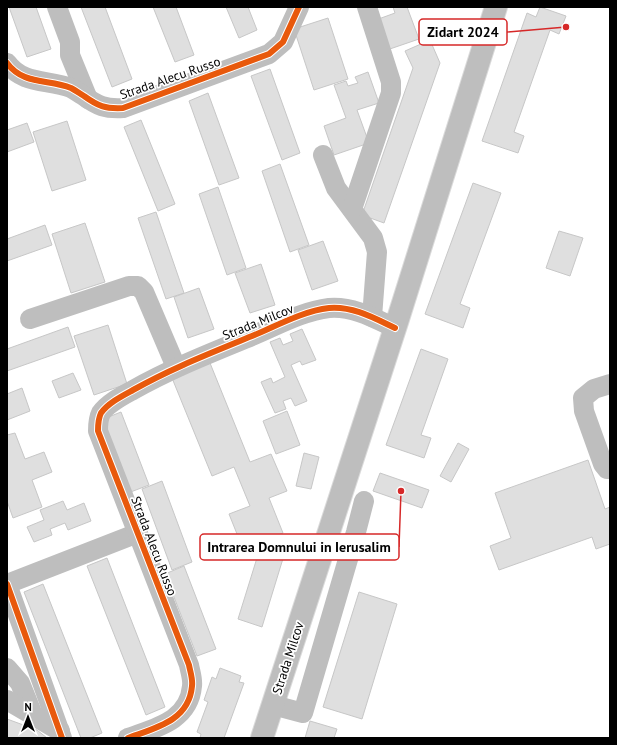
<svg xmlns="http://www.w3.org/2000/svg" width="617" height="745" font-family="'PT Sans',sans-serif">
  <style>
    .building { fill: #dfdfdf; stroke: #c7c7c7 }
    .lines { fill: none; stroke-linecap: round; stroke-linejoin: round }
    .major-casing { stroke: #dbdbdb; stroke-width: 24 }
    .minor { stroke: #bebebe; stroke-width: 20 }
    .major { stroke: #bebebe; stroke-width: 22 }
    .cycleway-casing { stroke: #fff; stroke-width: 8 }
    .cycleway { stroke: #e8590c; stroke-width: 6 }
    .labels { text-anchor: middle; dominant-baseline: central; stroke-width: 3.5; stroke-linejoin: round; paint-order: stroke }
    .street-label { font-size: 13px; fill: #000; stroke: #fff }
    .leader { fill: none; stroke: #d62828; stroke-width: 1.5 }
    .callout-dot { fill: #d62828; stroke: #fff; stroke-width: 1.5 }
    .callout { fill: #fff; stroke: #d62828; stroke-width: 1.5 }
    .callout-label { font-size: 14px; text-anchor: middle; font-weight: bold; fill: #000 }
  </style>
  <rect width="100%" height="100%" fill="#fff"/>
  <g class="building">
    <polygon points="9,7 36,7 51,49 27,57"/>
    <polygon points="81,7 105,7 132,79 112,87"/>
    <polygon points="153,7 176,7 194,55 175,62"/>
    <polygon points="226,7 248,7 257,30 239,38"/>
    <polygon points="393,7 407,7 419,39 384,51 373,21 395,13"/>
    <polygon points="540,7 566,16 559,34 550,30 514,132 524,136 518,153 482,141 527,13 536,17"/>
    <polygon points="328,18 348,79 314,90 294,29"/>
    <polygon points="430,40 440,63 384,223 362,215 413,68 405,51"/>
    <polygon points="270,69 300,153 282,160 251,76"/>
    <polygon points="368,72 379,103 357,110 369,143 334,155 324,126 346,118 334,85 346,81 348,86 358,83 355,77"/>
    <polygon points="208,93 239,178 219,185 189,101"/>
    <polygon points="141,120 175,204 158,211 124,127"/>
    <polygon points="67,121 86,180 52,191 33,132"/>
    <polygon points="27,123 34,142 7,152 7,130"/>
    <polygon points="280,164 309,245 290,252 262,171"/>
    <polygon points="473,183 501,193 460,304 470,308 463,328 425,314"/>
    <polygon points="218,187 246,268 227,275 199,194"/>
    <polygon points="156,212 184,293 166,299 138,218"/>
    <polygon points="85,223 105,282 71,293 52,234"/>
    <polygon points="45,225 52,245 7,261 7,239"/>
    <polygon points="559,231 583,238 570,276 546,268"/>
    <polygon points="323,241 338,281 312,290 298,250"/>
    <polygon points="261,264 275,305 250,313 235,273"/>
    <polygon points="199,288 214,329 188,338 174,297"/>
    <polygon points="108,325 127,384 94,395 74,336"/>
    <polygon points="68,327 75,347 7,371 7,349"/>
    <polygon points="302,329 316,360 302,365 300,361 291,365 307,401 295,406 291,398 283,401 286,409 275,413 261,382 271,378 273,383 285,377 270,342 280,338 283,345 293,341 290,334"/>
    <polygon points="421,349 448,359 421,435 431,438 424,458 386,445"/>
    <polygon points="210,363 250,462 271,454 287,491 269,498 283,533 243,549 229,514 250,506 234,467 212,476 172,378"/>
    <polygon points="73,373 81,390 59,398 52,381"/>
    <polygon points="22,388 30,411 7,420 7,394"/>
    <polygon points="287,411 300,445 276,454 263,421"/>
    <polygon points="121,412 149,485 128,493 101,420"/>
    <polygon points="15,433 25,459 44,452 52,472 32,480 42,507 13,518 7,501 7,435"/>
    <polygon points="458,443 469,449 451,482 440,476"/>
    <polygon points="304,453 319,457 311,489 296,486"/>
    <polygon points="588,460 605,509 610,507 610,544 596,549 592,537 499,570 490,546 511,538 495,493"/>
    <polygon points="380,473 429,490 422,508 373,491"/>
    <polygon points="162,481 192,562 172,570 142,489"/>
    <polygon points="63,501 67,510 84,503 91,521 68,530 65,523 50,529 52,535 34,542 27,527 44,520 40,510"/>
    <polygon points="261,545 285,552 262,627 238,619"/>
    <polygon points="107,558 165,707 146,715 87,566"/>
    <polygon points="184,566 216,649 197,656 165,574"/>
    <polygon points="43,584 102,733 90,738 81,738 24,592"/>
    <polygon points="359,592 397,604 362,719 323,707"/>
    <polygon points="220,668 241,676 239,682 244,683 224,738 200,738 201,734 197,732 208,702 204,700 212,677 216,679"/>
    <polygon points="7,719 37,730 47,738 7,738"/>
    <polygon points="310,721 337,729 334,738 305,738"/>
  </g>
  <g class="lines">
    <g class="major-casing">
      <polyline id="major" points="262,738 398,319 496,7"/>
    </g>
    <g class="minor">
      <polyline points="57,7 70,42 70,55 88,99"/>
      <path d="M7,63C23,85 48,79 71,88C75,90 79,93 84,96C98,106 105,109 123,108L269,54L283,42L299,7"/>
      <polyline points="323,155 336,188 373,238 377,252 372,317"/>
      <polyline points="352,209 391,93 391,82 367,7"/>
      <polyline points="30,319 129,286 138,286 144,292 176,367"/>
      <polyline points="610,384 594,389 583,398 584,411 603,464 607,469 610,469"/>
      <polyline points="7,584 62,738"/>
      <polyline points="7,584 138,533"/>
      <polyline points="7,668 20,683 33,715"/>
      <polyline points="7,700 60,731"/>
      <polyline points="273,705 303,713 356,532 364,501"/>
      <path d="M128,738C155,728 189,721 192,686C193,679 190,671 189,665L98,431C98,425 98,419 101,413C108,403 122,396 133,390C172,368 211,353 252,336C276,326 303,311 329,308C353,306 374,318 395,328"/>
    </g>
    <use href="#major" class="major"/>
    <g class="cycleway-casing">
      <g id="cycleway">
        <path d="M7,63C23,85 48,79 71,88C75,90 79,93 84,96C98,106 105,109 123,108L269,54L283,42L299,7"/>
        <polyline points="7,584 62,738"/>
        <path d="M128,738C155,728 189,721 192,686C193,679 190,671 189,665L98,431C98,425 98,419 101,413C108,403 122,396 133,390C172,368 211,353 252,336C276,326 303,311 329,308C353,306 374,318 395,328"/>
      </g>
    </g>
    <use href="#cycleway" class="cycleway"/>
  </g>
  <g class="labels">
    <g class="street-label">
      <text transform="translate(170 78) rotate(-19)">Strada Alecu Russo</text>
      <text transform="translate(258 322) rotate(-22)">Strada Milcov</text>
      <text transform="translate(154 546) rotate(69)">Strada Alecu Russo</text>
      <text transform="translate(288 658) rotate(-72)">Strada Milcov</text>
    </g>
  </g>
  <path class="leader" d="M566 27L507 32M401 491L399 547"/>
  <g class="callout-dot">
    <circle cx="566" cy="27" r="4"/>
    <circle cx="401" cy="491" r="4"/>
  </g>
  <g class="callout">
    <rect x="419" y="19" width="88" height="26" rx="4"/>
    <rect x="200" y="534" width="199" height="26" rx="4"/>
  </g>
  <g class="callout-label">
    <text x="463" y="37">Zidart 2024</text>
    <text x="299" y="552">Intrarea Domnului in Ierusalim</text>
  </g>
  <rect width="617" height="745" fill="none" stroke="#000000" stroke-width="16"/>
  <g transform="translate(28 717)" stroke="#ffffff" stroke-width="3" paint-order="stroke">
  <path d="M0-3L7 15L0 10L-7 15Z" fill="#000000"/>
  <text y="-6" font-size="11" font-weight="bold" text-anchor="middle" fill="#000000">N</text>
  </g>
</svg>
